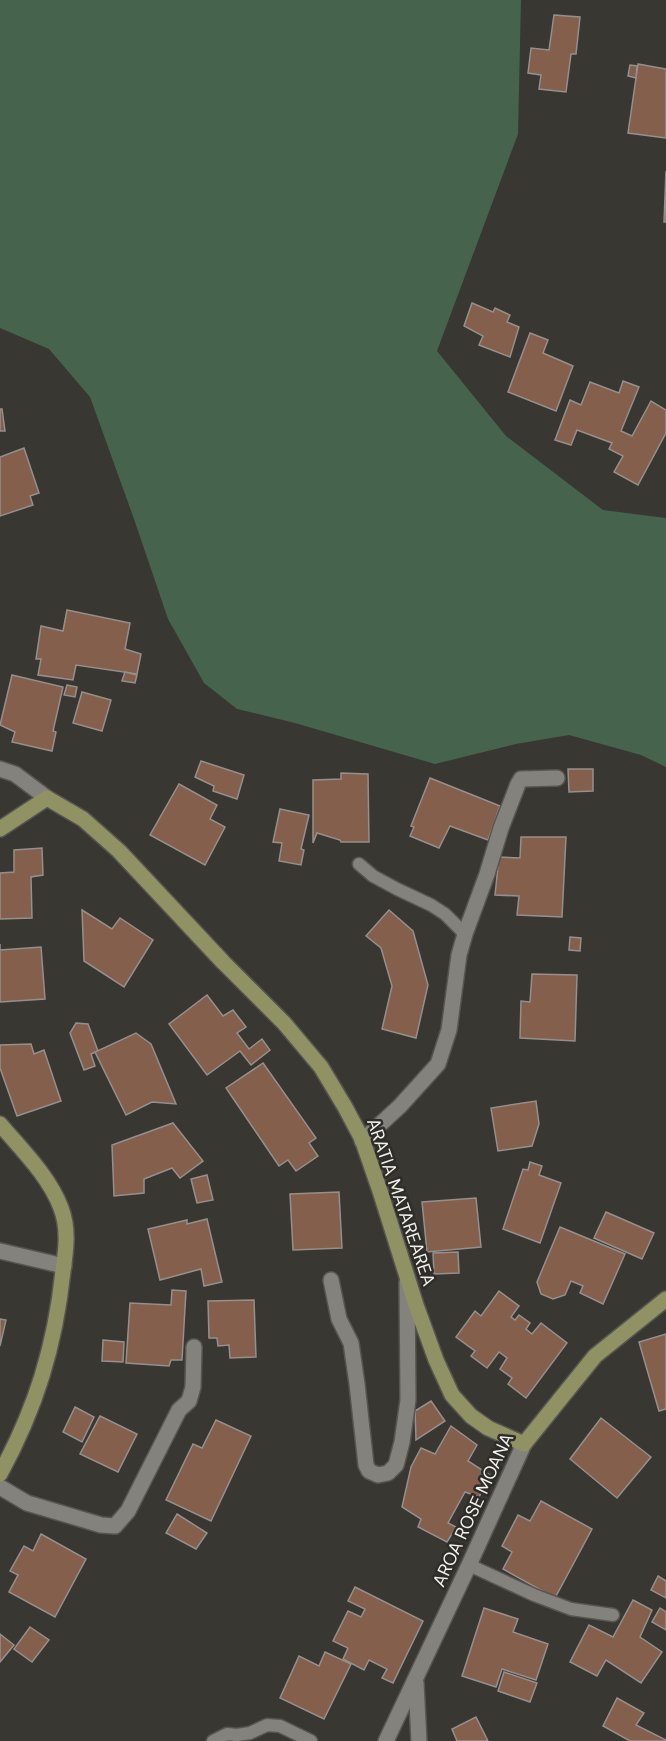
<svg xmlns="http://www.w3.org/2000/svg" width="666" height="1741" font-family="'DM Sans',sans-serif">
  <style>
    .green { fill: #45634d }
    .building { fill: #845f4b; stroke: #958f8d; stroke-width: 1.5 }
    .lines { fill: none; stroke-linecap: round; stroke-linejoin: round }
    .lane-casing { stroke: #565551; stroke-width: 15 }
    .street-casing { stroke: #565551; stroke-width: 18 }
    .secondary-casing { stroke: #565551; stroke-width: 18 }
    .lane { stroke: #83827d; stroke-width: 12 }
    .street { stroke: #83827d; stroke-width: 15 }
    .secondary { stroke: #909263; stroke-width: 15 }
    .labels { text-anchor: middle; dominant-baseline: central; stroke-width: 5; stroke-linejoin: round; paint-order: stroke }
    .street-label { font-size: 18px; fill: #f3f2ef; stroke: #2e2d28 }
  </style>
  <rect width="100%" height="100%" fill="#383732"/>
  <polygon class="green" points="0,0 521,0 518,134 437,351 506,436 603,510 666,518 666,767 641,755 569,735 516,744 435,764 295,723 237,709 204,683 168,619 134,519 90,397 49,349 0,328"/>
  <g class="building">
    <polygon points="554,15 580,17 576,54 571,54 566,92 539,89 541,75 528,73 531,48 549,50"/>
    <polygon points="638,64 666,69 666,138 628,133"/>
    <polygon points="630,65 637,66 636,78 628,76"/>
    <polygon points="666,171 666,222 664,222"/>
    <polygon points="472,303 493,312 495,308 510,315 507,322 519,327 510,357 479,345 483,336 464,326"/>
    <polygon points="530,333 548,340 543,353 573,366 556,411 508,392"/>
    <polygon points="623,381 639,387 621,431 632,436 651,401 666,410 666,433 638,485 614,472 623,456 609,449 612,443 577,430 571,445 555,440 570,400 581,405 590,382 619,393"/>
    <polygon points="0,409 2,409 5,431 0,431"/>
    <polygon points="24,448 39,493 30,496 33,505 0,516 0,457"/>
    <polygon points="67,610 130,623 125,649 141,654 137,674 76,665 73,680 38,675 41,659 36,659 41,626 63,631"/>
    <polygon points="125,672 137,675 135,683 122,681"/>
    <polygon points="12,675 63,687 53,731 56,732 52,751 12,742 15,732 0,725"/>
    <polygon points="67,685 77,687 75,697 64,695"/>
    <polygon points="82,692 111,700 102,731 73,723"/>
    <polygon points="201,761 244,775 237,799 213,791 214,786 195,777"/>
    <polygon points="568,769 593,769 593,791 569,792"/>
    <polygon points="341,773 368,774 369,842 341,842 340,840 317,833 313,843 313,780 341,779"/>
    <polygon points="430,778 500,806 488,840 450,826 439,848 410,836 414,827 411,826"/>
    <polygon points="179,784 217,805 210,819 225,827 205,865 150,835"/>
    <polygon points="280,809 309,815 301,849 304,850 301,865 279,861 282,843 273,842"/>
    <polygon points="521,837 566,837 562,917 517,915 519,896 495,895 499,857 520,858"/>
    <polygon points="42,848 43,875 31,877 32,918 0,919 0,873 14,872 14,850"/>
    <polygon points="82,910 112,929 120,918 153,940 124,987 84,961"/>
    <polygon points="389,910 413,931 428,985 416,1038 382,1029 392,986 381,948 366,936"/>
    <polygon points="570,937 581,938 580,951 569,950"/>
    <polygon points="0,944 0,950 41,947 45,999 0,1002"/>
    <polygon points="532,974 577,975 575,1041 520,1038 521,1001 530,1002"/>
    <polygon points="207,995 223,1016 233,1010 246,1027 237,1033 249,1049 262,1039 270,1050 251,1065 240,1051 207,1075 169,1024"/>
    <polygon points="76,1023 88,1024 98,1051 91,1054 95,1066 84,1070 70,1033"/>
    <polygon points="136,1033 151,1044 176,1104 152,1102 126,1115 95,1052"/>
    <polygon points="31,1044 34,1054 44,1050 61,1101 17,1116 0,1068 0,1045"/>
    <polygon points="263,1063 316,1138 309,1143 318,1156 296,1171 288,1160 279,1166 226,1088"/>
    <polygon points="536,1101 539,1124 532,1146 498,1151 491,1108"/>
    <polygon points="173,1123 203,1161 180,1178 172,1168 144,1179 144,1193 114,1196 112,1145"/>
    <polygon points="530,1162 542,1166 539,1175 561,1183 540,1243 503,1229 523,1169 528,1170"/>
    <polygon points="207,1175 213,1200 197,1203 191,1179"/>
    <polygon points="339,1192 342,1248 293,1250 290,1194"/>
    <polygon points="476,1198 481,1247 427,1252 422,1202"/>
    <polygon points="606,1212 654,1233 642,1259 594,1238"/>
    <polygon points="207,1219 222,1282 204,1286 201,1269 160,1280 148,1229 187,1220 187,1224"/>
    <polygon points="560,1227 625,1254 603,1304 580,1293 583,1286 571,1281 565,1295 553,1299 541,1294 537,1282"/>
    <polygon points="458,1252 459,1273 434,1274 433,1253"/>
    <polygon points="172,1290 186,1291 182,1360 171,1360 169,1366 126,1363 130,1303 171,1305"/>
    <polygon points="499,1291 519,1306 511,1317 515,1320 519,1315 530,1323 526,1329 532,1334 541,1323 567,1343 526,1398 508,1384 512,1378 500,1369 507,1358 499,1352 487,1368 471,1356 475,1351 456,1337 475,1311 481,1316"/>
    <polygon points="254,1300 256,1357 230,1358 229,1345 218,1346 217,1338 209,1338 208,1301"/>
    <polygon points="0,1319 6,1320 0,1346"/>
    <polygon points="666,1334 666,1409 659,1411 639,1342"/>
    <polygon points="103,1340 124,1342 123,1362 102,1361"/>
    <polygon points="431,1401 445,1421 416,1440 415,1411"/>
    <polygon points="75,1407 94,1417 82,1442 63,1432"/>
    <polygon points="100,1416 137,1434 118,1472 80,1454"/>
    <polygon points="601,1418 651,1457 617,1498 570,1459"/>
    <polygon points="216,1420 251,1436 211,1521 166,1500 193,1444 202,1448"/>
    <polygon points="451,1426 477,1445 468,1461 490,1475 479,1497 465,1492 448,1523 456,1527 447,1542 418,1527 421,1519 402,1507 411,1467 421,1448 435,1454"/>
    <polygon points="541,1501 592,1529 555,1598 503,1569 512,1552 502,1546 518,1515 530,1521"/>
    <polygon points="177,1514 207,1533 196,1549 166,1533"/>
    <polygon points="41,1534 86,1559 55,1617 9,1592 18,1575 10,1571 24,1546 33,1551"/>
    <polygon points="658,1576 666,1581 666,1598 651,1590"/>
    <polygon points="355,1587 423,1621 393,1683 382,1678 387,1669 369,1660 364,1670 343,1659 348,1648 333,1641 348,1611 361,1617 365,1609 348,1601"/>
    <polygon points="633,1600 652,1610 640,1637 662,1652 641,1683 606,1660 597,1676 570,1662 589,1625 613,1637"/>
    <polygon points="484,1608 518,1619 513,1632 548,1644 536,1680 502,1669 496,1687 462,1676"/>
    <polygon points="660,1608 666,1612 666,1630 652,1622"/>
    <polygon points="30,1627 49,1640 32,1662 14,1649"/>
    <polygon points="0,1634 14,1645 0,1662"/>
    <polygon points="325,1652 351,1664 324,1719 280,1698 299,1656 319,1666"/>
    <polygon points="504,1672 537,1683 530,1702 498,1691"/>
    <polygon points="617,1698 644,1713 636,1725 666,1740 666,1741 630,1741 603,1726"/>
    <polygon points="476,1717 488,1741 457,1741 452,1729"/>
  </g>
  <g class="lines">
    <g class="lane-casing">
      <g id="lane">
        <polyline points="359,864 373,876 397,889 431,905 445,914 465,934"/>
        <polyline points="469,1565 534,1595 571,1609 613,1615"/>
        <polyline points="213,1741 227,1734 237,1735 250,1733 267,1725 280,1726 311,1741"/>
      </g>
    </g>
    <g class="street-casing">
      <g id="street">
        <polyline points="0,769 15,774 47,798"/>
        <polyline points="362,1141 400,1106 438,1064 449,1030 459,955 465,934 487,874 501,828 518,784 521,779 557,778"/>
        <polyline points="0,1251 64,1266"/>
        <polyline points="331,1280 339,1319 351,1343 357,1384 366,1465 369,1471 378,1475 388,1473 396,1465 402,1442 408,1400 407,1282"/>
        <polyline points="0,1487 27,1503 101,1525 115,1526 128,1511 179,1410 189,1401 193,1387 194,1347"/>
        <polyline points="416,1683 419,1741"/>
        <polyline points="386,1741 469,1565 524,1444"/>
      </g>
    </g>
    <g class="secondary-casing">
      <g id="secondary">
        <polyline points="0,829 47,798 83,819 119,851 223,962 284,1023 321,1067 345,1107 362,1139 380,1191 416,1305 436,1360 452,1395 471,1416 488,1428 524,1444 595,1356 666,1299"/>
        <path d="M0,1124C22,1150 49,1176 61,1208C69,1229 66,1250 63,1271C55,1346 36,1408 0,1474"/>
      </g>
    </g>
    <use href="#lane" class="lane"/>
    <use href="#street" class="street"/>
    <use href="#secondary" class="secondary"/>
  </g>
  <g class="labels">
    <g class="street-label">
      <text transform="translate(401 1202) rotate(71)">ARATIA MATAREAREA</text>
      <text transform="translate(473 1510) rotate(-65)">AROA ROSE MOANA</text>
    </g>
  </g>
</svg>
